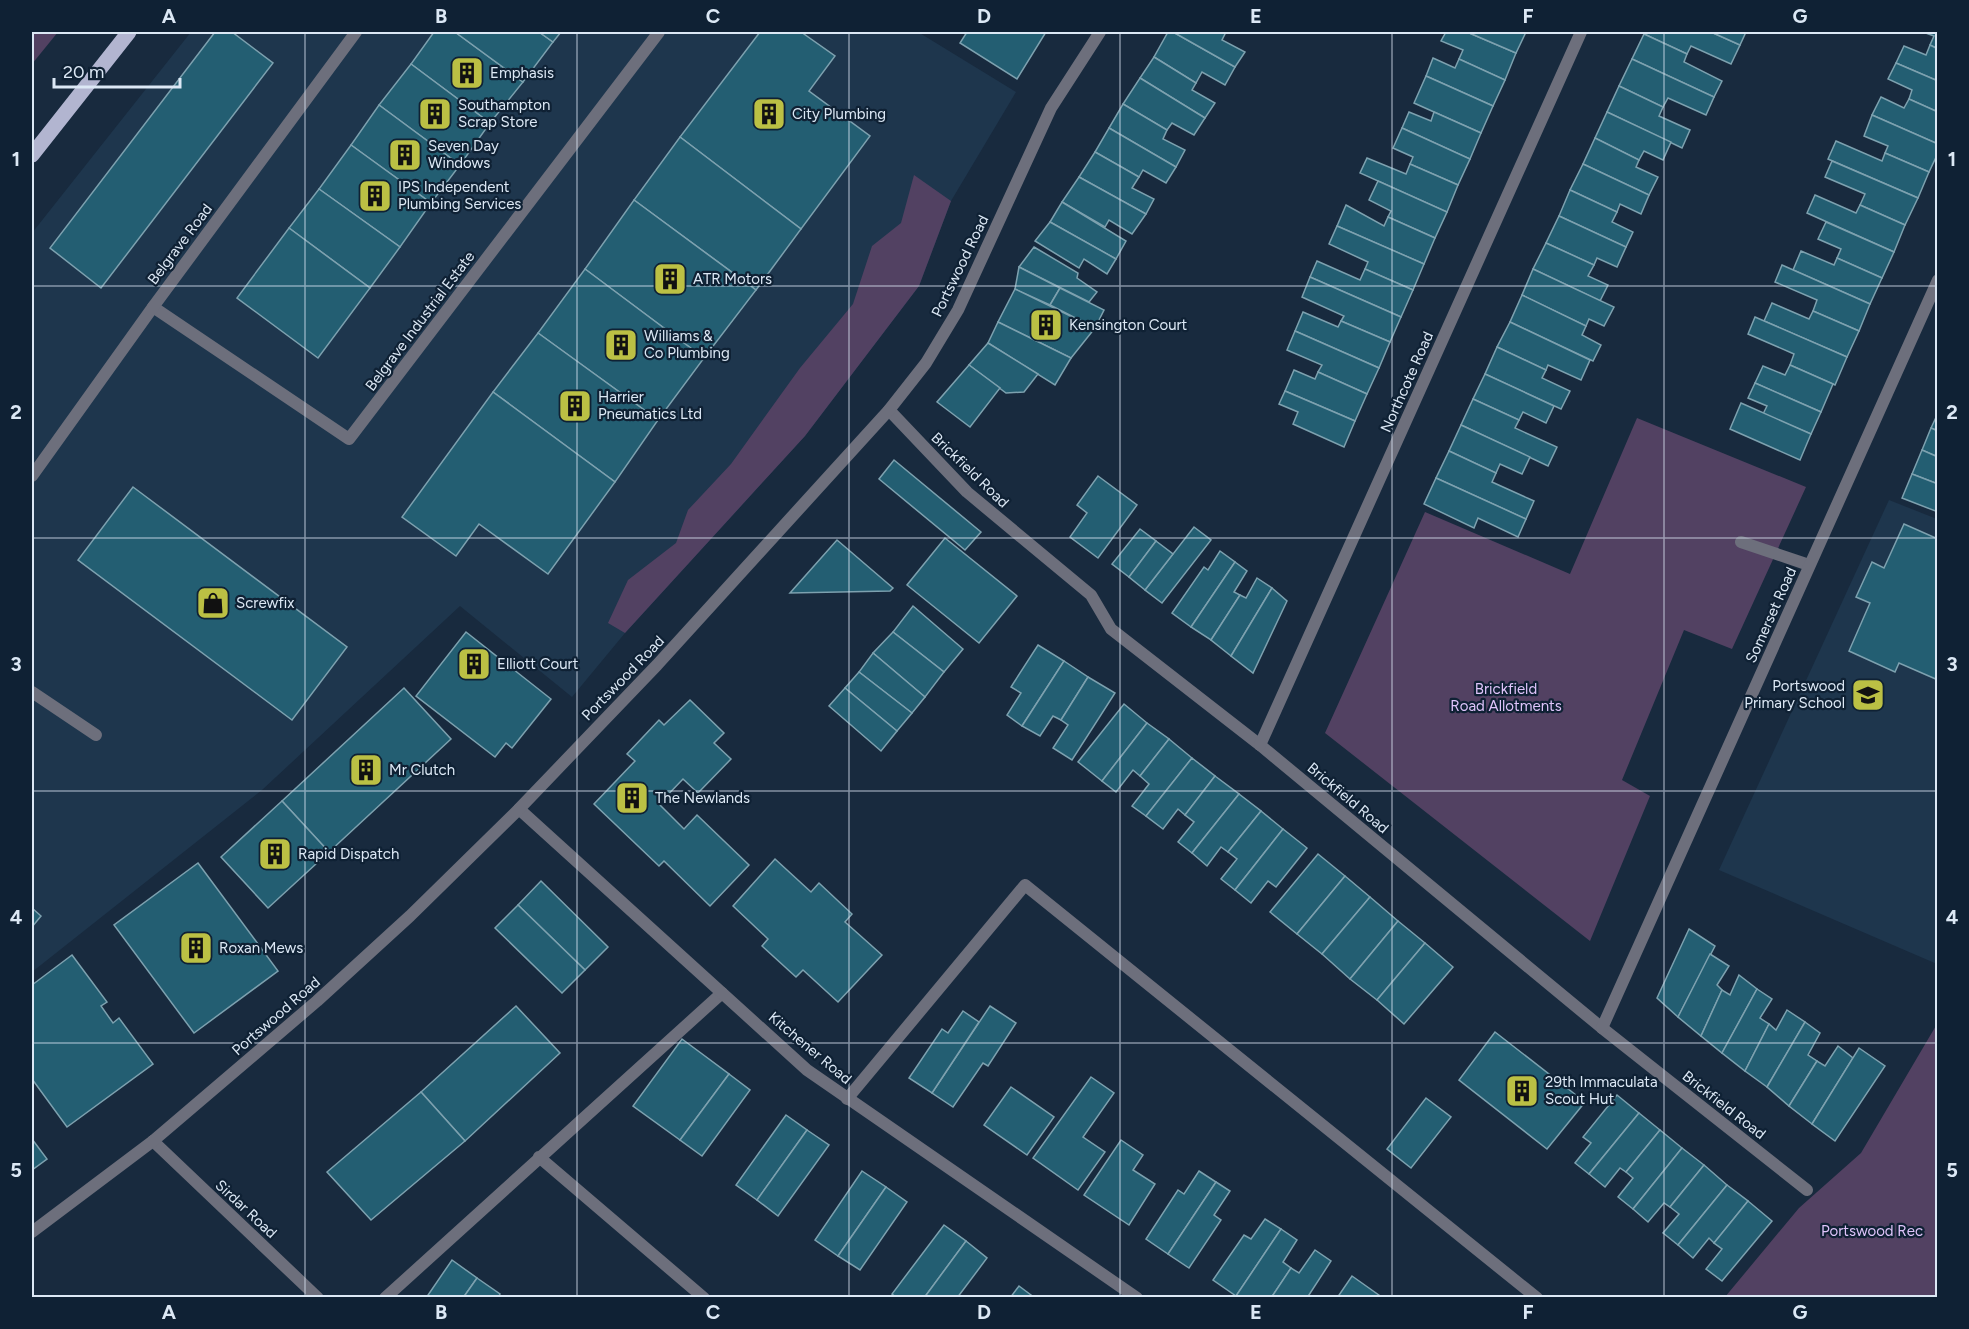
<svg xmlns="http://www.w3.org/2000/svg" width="1969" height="1329" font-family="Figtree,sans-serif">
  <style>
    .built { fill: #1e364d }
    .green { fill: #524162 }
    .building { fill: #235e72; stroke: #7da1af; stroke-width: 1.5 }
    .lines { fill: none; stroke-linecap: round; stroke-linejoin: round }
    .service { stroke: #6d6f7c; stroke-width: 12 }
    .minor { stroke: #6d6f7c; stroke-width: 12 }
    .tertiary { stroke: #6d6f7c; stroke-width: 12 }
    .primary { stroke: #b2b5d0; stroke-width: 15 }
    .grid { fill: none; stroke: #dce8f5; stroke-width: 1.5; stroke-opacity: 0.55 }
    .labels { text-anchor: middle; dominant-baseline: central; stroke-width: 4.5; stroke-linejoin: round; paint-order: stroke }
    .poi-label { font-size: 15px; fill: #dce8f5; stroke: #0f2134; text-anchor: start }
    .street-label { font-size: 15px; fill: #dce8f5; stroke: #0f2134 }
    .park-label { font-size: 15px; fill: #dfc4fa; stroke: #0f2134 }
    .neatline { fill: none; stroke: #dce8f5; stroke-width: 2 }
    .grid-label { font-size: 20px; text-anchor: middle; font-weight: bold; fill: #dce8f5 }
  </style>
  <rect width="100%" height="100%" fill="#182a3e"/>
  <g class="built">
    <polygon points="191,32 918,32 1016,92 951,201 919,286 805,436 625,633 572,697 460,606 262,790 32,972 32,233"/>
    <polygon points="1889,500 1937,519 1937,964 1719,870"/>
  </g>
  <g class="green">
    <polygon points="32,32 58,32 32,64"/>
    <polygon points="914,175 951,201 919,286 805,436 625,633 608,623 628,580 676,543 688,510 731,464 800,368 853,304 872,246 901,223"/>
    <polygon points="1637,418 1806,487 1732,649 1684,630 1622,780 1650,796 1590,941 1325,733 1425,512 1570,574"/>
    <polygon points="1937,1024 1937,1297 1725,1297 1799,1208 1861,1153"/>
  </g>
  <g class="building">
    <polygon points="215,32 232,32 273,63 101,288 50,248"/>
    <polygon points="434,32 455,32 523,82 490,123 411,64"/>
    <polygon points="455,32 539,32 553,42 523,82"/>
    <polygon points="539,32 561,32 553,42"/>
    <polygon points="760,32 801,32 835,56 809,91 870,136 801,229 680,137"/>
    <polygon points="967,32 1046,32 1017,79 960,43"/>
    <polygon points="1168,32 1173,32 1235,67 1225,85 1202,72 1196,83 1154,57"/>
    <polygon points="1173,32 1226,32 1222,40 1245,52 1235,67"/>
    <polygon points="1446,32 1467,32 1516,53 1505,80 1459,59 1463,50 1441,41"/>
    <polygon points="1467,32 1526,32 1516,53"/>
    <polygon points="1645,32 1711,32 1740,45 1731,64 1691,46 1687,54 1644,34"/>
    <polygon points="1711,32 1746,32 1740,45"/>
    <polygon points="1923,32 1938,32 1938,49 1930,45 1934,36"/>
    <polygon points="1644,34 1687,54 1684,62 1722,81 1714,97 1632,59"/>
    <polygon points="1930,45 1938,49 1938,81 1896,63 1904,46 1926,55"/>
    <polygon points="1154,57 1196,83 1192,90 1215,103 1205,118 1140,78"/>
    <polygon points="1433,58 1455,68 1459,59 1505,80 1493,106 1426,76"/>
    <polygon points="1632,59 1714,97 1706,115 1668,98 1663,107 1619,86"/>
    <polygon points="1896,63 1938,81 1938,112 1909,99 1912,90 1888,79"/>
    <polygon points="411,64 490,123 460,165 379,105"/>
    <polygon points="1426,76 1493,106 1481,133 1414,103"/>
    <polygon points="1140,78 1205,118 1194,135 1172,123 1167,130 1123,104"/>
    <polygon points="1619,86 1663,107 1659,116 1690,130 1682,148 1607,112"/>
    <polygon points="1881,97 1904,108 1909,99 1938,112 1938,144 1872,115"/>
    <polygon points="1123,104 1167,130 1163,139 1185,150 1176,167 1109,128"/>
    <polygon points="379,105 460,165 431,203 351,145"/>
    <polygon points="1409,112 1431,121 1434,112 1481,133 1470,159 1402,128"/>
    <polygon points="1607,112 1671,142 1663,160 1644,151 1639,160 1595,138"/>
    <polygon points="1872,115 1938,144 1938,153 1929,172 1885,153 1888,146 1864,136"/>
    <polygon points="1109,128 1176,167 1166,183 1143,170 1139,177 1095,152"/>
    <polygon points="1402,128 1470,159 1458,185 1410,164 1413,157 1393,148"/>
    <polygon points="680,137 801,229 756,290 634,200"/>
    <polygon points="1595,138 1639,160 1636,167 1658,177 1649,195 1583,164"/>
    <polygon points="1836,141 1882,161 1885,153 1929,172 1918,198 1828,159"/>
    <polygon points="351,145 431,203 400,247 319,189"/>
    <polygon points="1095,152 1139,177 1132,188 1154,199 1146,214 1079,177"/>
    <polygon points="1367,158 1406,174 1410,164 1458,185 1447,212 1360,173"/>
    <polygon points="1832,161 1918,198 1905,225 1860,205 1865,194 1825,177"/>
    <polygon points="1583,164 1649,195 1641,214 1620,204 1617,212 1570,190"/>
    <polygon points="1079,177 1146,214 1132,234 1109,220 1105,227 1062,202"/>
    <polygon points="1378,181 1447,212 1435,238 1388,217 1391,211 1369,200"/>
    <polygon points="319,189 400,247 370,288 289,228"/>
    <polygon points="1570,190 1617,212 1612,222 1633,232 1626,247 1559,216"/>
    <polygon points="1815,195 1856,213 1860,205 1905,225 1894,252 1807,213"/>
    <polygon points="634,200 756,290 704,358 585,269"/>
    <polygon points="1062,202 1126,241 1116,259 1050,222"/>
    <polygon points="1346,205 1384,226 1388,217 1435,238 1424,264 1337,226"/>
    <polygon points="1559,216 1626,247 1617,267 1597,258 1594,265 1546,243"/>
    <polygon points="1050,222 1116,259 1107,274 1084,259 1079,268 1035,241"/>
    <polygon points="1826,222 1894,252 1882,278 1837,258 1841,249 1818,239"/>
    <polygon points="1337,226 1424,264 1413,290 1365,269 1368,262 1329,244"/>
    <polygon points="289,228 370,288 318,358 237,298"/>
    <polygon points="1546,243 1594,265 1588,276 1608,285 1600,301 1533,269"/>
    <polygon points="1034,247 1078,273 1077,278 1097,292 1089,302 1019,267"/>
    <polygon points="1801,251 1834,265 1837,258 1882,278 1870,304 1793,270"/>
    <polygon points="1317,261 1360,280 1365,269 1413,290 1401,317 1310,277"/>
    <polygon points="1782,265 1870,304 1859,331 1813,311 1817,300 1775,282"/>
    <polygon points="1019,267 1060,288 1050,305 1015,289"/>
    <polygon points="585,269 704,358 658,420 538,333"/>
    <polygon points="1533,269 1614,307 1604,326 1589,319 1586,326 1522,295"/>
    <polygon points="1310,277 1401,317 1390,342 1341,321 1344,316 1302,297"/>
    <polygon points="1060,288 1104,310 1095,328 1050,305"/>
    <polygon points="1015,289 1095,328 1071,358 998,322"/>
    <polygon points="1522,295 1586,326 1582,335 1601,345 1593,361 1510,322"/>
    <polygon points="1772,303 1809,319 1813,311 1859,331 1847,357 1764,321"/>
    <polygon points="1303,312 1338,327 1341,321 1390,342 1379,368 1295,331"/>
    <polygon points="1755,317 1847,357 1835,385 1790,365 1794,354 1748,334"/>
    <polygon points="998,322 1071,358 1055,385 988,343"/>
    <polygon points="1510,322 1590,360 1581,380 1548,365 1546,370 1497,347"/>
    <polygon points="1295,331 1379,368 1367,394 1318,372 1322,365 1287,350"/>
    <polygon points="538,333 658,420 615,482 493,392"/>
    <polygon points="988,343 1038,374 1024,392 1006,393 969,365"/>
    <polygon points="1497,347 1546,370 1542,378 1570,391 1561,409 1485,374"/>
    <polygon points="969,365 1000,388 970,427 937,402"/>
    <polygon points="1790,365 1833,384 1821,412 1755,383 1763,366 1785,375"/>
    <polygon points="1294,370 1315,379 1318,372 1367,394 1355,421 1285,391"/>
    <polygon points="1485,374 1554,406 1546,423 1523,412 1519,420 1473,399"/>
    <polygon points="1755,383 1821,412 1811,434 1763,414 1767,406 1748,398"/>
    <polygon points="1285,391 1355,421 1344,447 1293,424 1298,412 1279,404"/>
    <polygon points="493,392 615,482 548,574 479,524 456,556 402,517"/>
    <polygon points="1473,399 1519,420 1515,428 1557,447 1548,466 1461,425"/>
    <polygon points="1741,403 1811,434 1800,460 1730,429"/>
    <polygon points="1938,413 1938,431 1931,428"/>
    <polygon points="1461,425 1530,457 1522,474 1500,464 1496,473 1449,451"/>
    <polygon points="1931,428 1938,431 1938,457 1922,450"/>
    <polygon points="1922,450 1938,457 1938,484 1912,474"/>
    <polygon points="1449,451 1496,473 1492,482 1534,501 1526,519 1436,478"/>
    <polygon points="894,460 981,532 965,550 879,479"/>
    <polygon points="1912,474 1938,484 1938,512 1902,498"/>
    <polygon points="1098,476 1137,505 1098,558 1070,537 1087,513 1077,505"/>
    <polygon points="1436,478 1526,519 1518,537 1478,518 1474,528 1424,504"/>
    <polygon points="133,487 347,647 292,720 78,560"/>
    <polygon points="1904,524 1938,539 1938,680 1899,663 1895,672 1849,651 1870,603 1856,597 1872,562 1884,568"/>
    <polygon points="1194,527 1211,540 1162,603 1145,590"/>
    <polygon points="1140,529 1156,541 1129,577 1112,564"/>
    <polygon points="945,538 1017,596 979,643 907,585"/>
    <polygon points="837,540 893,588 890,591 790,593"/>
    <polygon points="1156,541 1173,554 1145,590 1129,577"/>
    <polygon points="1220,551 1235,562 1191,627 1172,613 1204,567 1208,570"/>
    <polygon points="1235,562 1247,571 1234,592 1240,595 1211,640 1191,627"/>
    <polygon points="1257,578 1272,588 1231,656 1211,640 1240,595 1246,598"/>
    <polygon points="1272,588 1287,601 1253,673 1231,656"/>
    <polygon points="913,606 963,649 944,672 893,632"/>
    <polygon points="466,632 551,699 512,748 506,743 495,757 416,696"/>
    <polygon points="893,632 944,672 925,697 873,653"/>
    <polygon points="1038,645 1064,661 1022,726 1007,715 1021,693 1011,687"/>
    <polygon points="873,653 925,697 912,713 859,672"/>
    <polygon points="1064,661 1088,677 1061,720 1053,716 1040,736 1022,726"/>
    <polygon points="859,672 912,713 897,731 845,688"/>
    <polygon points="1088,677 1115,693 1072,760 1053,748 1068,725 1061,720"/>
    <polygon points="404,688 451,739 329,852 282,801"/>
    <polygon points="845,688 897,731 881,751 829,706"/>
    <polygon points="690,700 724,733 714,743 731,759 698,793 683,779 659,804 684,829 697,815 749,865 710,906 664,861 659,866 594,804 635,761 627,754 659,720 664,725"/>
    <polygon points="1124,704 1147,723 1102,781 1078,762"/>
    <polygon points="1147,723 1169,739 1140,776 1133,770 1116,792 1102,781"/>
    <polygon points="1169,739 1192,758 1146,816 1132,806 1149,784 1140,776"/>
    <polygon points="1192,758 1215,776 1185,815 1178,809 1163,829 1146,816"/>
    <polygon points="1215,776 1239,794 1192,853 1178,842 1194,822 1185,815"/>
    <polygon points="1239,794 1261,811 1228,852 1221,847 1207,866 1192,853"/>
    <polygon points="282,801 329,852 268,908 221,857"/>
    <polygon points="1261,811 1283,829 1235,890 1221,879 1237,859 1228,852"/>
    <polygon points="1283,829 1307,848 1276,887 1268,881 1251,903 1235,890"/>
    <polygon points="1318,854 1345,876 1297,934 1270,912"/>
    <polygon points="775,859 811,892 819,883 852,914 845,922 882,955 838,1002 803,970 796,977 762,946 768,939 733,906"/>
    <polygon points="198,863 278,971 194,1033 114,925"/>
    <polygon points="1345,876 1370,897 1322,954 1297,934"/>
    <polygon points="541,881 608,947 585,970 518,905"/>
    <polygon points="1370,897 1398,921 1350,979 1322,954"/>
    <polygon points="518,905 585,970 562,993 495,928"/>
    <polygon points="32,908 41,916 32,927"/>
    <polygon points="1398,921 1425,943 1377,1000 1350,979"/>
    <polygon points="1689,929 1715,946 1678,1017 1657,998"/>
    <polygon points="1425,943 1453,967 1404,1024 1377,1000"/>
    <polygon points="1710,954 1729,966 1717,985 1722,990 1701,1036 1678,1017"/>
    <polygon points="72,955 107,1002 101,1006 113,1023 119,1018 153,1064 67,1127 32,1079 32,985"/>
    <polygon points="1739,975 1757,989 1722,1053 1701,1036 1722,990 1730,995"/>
    <polygon points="1757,989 1772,999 1760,1018 1769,1024 1745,1071 1722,1053"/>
    <polygon points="516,1006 560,1053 465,1141 421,1092"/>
    <polygon points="990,1006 1016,1023 988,1066 983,1063 953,1107 932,1093"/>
    <polygon points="1787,1010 1805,1022 1767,1087 1745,1071 1769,1024 1776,1030"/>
    <polygon points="963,1011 979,1022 932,1093 909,1078 942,1029 948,1033"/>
    <polygon points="1805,1022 1820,1033 1808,1055 1817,1061 1789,1106 1767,1087"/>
    <polygon points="1495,1032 1585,1102 1547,1149 1459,1080"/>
    <polygon points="682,1039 729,1074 680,1140 633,1106"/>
    <polygon points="1838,1046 1853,1058 1812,1124 1789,1106 1817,1061 1825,1066"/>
    <polygon points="1859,1048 1885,1066 1835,1141 1812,1124"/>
    <polygon points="729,1074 750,1090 702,1156 680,1140"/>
    <polygon points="1091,1077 1114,1093 1083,1137 1105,1152 1078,1190 1033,1158"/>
    <polygon points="1011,1087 1054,1117 1027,1155 984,1125"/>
    <polygon points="421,1092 465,1141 371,1220 327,1172"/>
    <polygon points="1617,1095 1639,1113 1589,1174 1575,1163 1591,1143 1583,1137"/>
    <polygon points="1426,1098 1451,1117 1411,1168 1387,1149"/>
    <polygon points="1639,1113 1660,1130 1626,1172 1620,1168 1605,1187 1589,1174"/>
    <polygon points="786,1115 807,1130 757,1200 736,1185"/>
    <polygon points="807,1130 829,1145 778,1216 757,1200"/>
    <polygon points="1660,1130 1682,1148 1633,1209 1618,1197 1633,1178 1626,1172"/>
    <polygon points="32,1139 47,1159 32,1170"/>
    <polygon points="1121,1140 1143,1155 1133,1170 1155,1184 1129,1225 1084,1195"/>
    <polygon points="1682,1148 1704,1165 1670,1207 1664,1203 1648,1222 1633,1209"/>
    <polygon points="1704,1165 1727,1185 1678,1245 1663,1233 1679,1214 1670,1207"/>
    <polygon points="862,1171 886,1187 838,1256 815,1240"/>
    <polygon points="1199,1171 1216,1182 1168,1254 1146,1239 1178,1190 1184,1194"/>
    <polygon points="1216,1182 1230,1191 1214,1215 1221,1220 1189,1268 1168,1254"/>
    <polygon points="1727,1185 1748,1201 1714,1243 1709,1238 1693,1258 1678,1245"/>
    <polygon points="886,1187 907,1202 860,1270 838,1256"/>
    <polygon points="1748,1201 1772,1221 1722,1281 1706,1269 1722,1249 1714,1243"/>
    <polygon points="1265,1219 1281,1229 1236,1296 1213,1280 1244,1235 1251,1239"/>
    <polygon points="944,1225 966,1241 924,1298 897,1298 892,1294"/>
    <polygon points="1281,1229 1297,1240 1283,1262 1291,1268 1271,1298 1239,1298 1236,1296"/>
    <polygon points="966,1241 987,1258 957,1298 924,1298"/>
    <polygon points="1315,1250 1331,1261 1307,1298 1271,1298 1291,1268 1299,1273"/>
    <polygon points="452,1260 477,1278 463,1298 426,1298"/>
    <polygon points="1352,1276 1383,1298 1337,1298"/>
    <polygon points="477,1278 500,1294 498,1298 463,1298"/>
    <polygon points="1019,1286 1035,1298 1010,1298"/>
  </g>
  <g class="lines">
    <g class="service">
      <polyline points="1741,542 1809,565"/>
      <polyline points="32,692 96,735"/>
      <polyline points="847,1099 1025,885 1537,1298"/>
      <polyline points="539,1157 704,1298"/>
      <polyline points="385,1298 722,993"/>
    </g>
    <g class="minor">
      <polyline points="153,307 349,439 659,32"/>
      <polyline points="889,410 967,492 1091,595 1111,629 1260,745 1602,1028 1807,1190"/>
      <polyline points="32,476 153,307 356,32"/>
      <polyline points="1260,745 1581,32"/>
      <polyline points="519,809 807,1070 1137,1298"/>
      <polyline points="1602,1028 1938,280"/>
      <polyline points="153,1141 318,1298"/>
    </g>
    <polyline class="tertiary" points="32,1232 153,1141 317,1001 410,916 519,809 657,665 889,410 926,363 958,310 1051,108 1100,32"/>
    <polyline class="primary" points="32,155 129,32"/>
  </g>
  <path class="grid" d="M305,32V1298M577,32V1298M849,32V1298M1120,32V1298M1392,32V1298M1664,32V1298M32,286H1938M32,538H1938M32,791H1938M32,1043H1938"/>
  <defs>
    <g id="building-square" transform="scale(1.725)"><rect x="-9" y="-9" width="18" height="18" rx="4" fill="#bbc044" stroke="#0f2134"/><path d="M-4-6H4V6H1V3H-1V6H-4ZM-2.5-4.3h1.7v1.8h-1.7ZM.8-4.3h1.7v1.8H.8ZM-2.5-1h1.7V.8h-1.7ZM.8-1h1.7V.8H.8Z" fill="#111"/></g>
    <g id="shop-square" transform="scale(1.725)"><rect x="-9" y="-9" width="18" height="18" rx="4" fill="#bbc044" stroke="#0f2134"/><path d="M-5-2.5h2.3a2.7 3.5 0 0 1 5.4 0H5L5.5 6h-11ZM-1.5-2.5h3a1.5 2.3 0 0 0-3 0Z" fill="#111"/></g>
    <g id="school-square" transform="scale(1.725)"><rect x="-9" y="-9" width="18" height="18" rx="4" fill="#bbc044" stroke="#0f2134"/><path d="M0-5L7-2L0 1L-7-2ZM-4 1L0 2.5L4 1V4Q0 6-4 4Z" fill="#111"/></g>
  </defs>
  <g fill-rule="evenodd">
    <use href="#building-square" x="467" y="73"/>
    <use href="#building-square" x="435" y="114"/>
    <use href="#building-square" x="769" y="114"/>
    <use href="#building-square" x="405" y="155"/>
    <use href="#building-square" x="375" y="196"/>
    <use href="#building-square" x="670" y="279"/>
    <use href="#building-square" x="1046" y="325"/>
    <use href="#building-square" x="621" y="345"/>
    <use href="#building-square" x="575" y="406"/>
    <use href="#shop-square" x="213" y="603"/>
    <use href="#building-square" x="474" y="664"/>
    <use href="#school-square" x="1868" y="695"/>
    <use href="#building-square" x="366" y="770"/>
    <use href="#building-square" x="632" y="798"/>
    <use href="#building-square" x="275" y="854"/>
    <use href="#building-square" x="196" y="948"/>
    <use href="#building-square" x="1522" y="1091"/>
  </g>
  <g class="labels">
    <g class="poi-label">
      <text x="490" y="73">Emphasis</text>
      <text x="458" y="105">Southampton<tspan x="458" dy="17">Scrap Store</tspan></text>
      <text x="792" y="114">City Plumbing</text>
      <text x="428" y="146">Seven Day<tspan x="428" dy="17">Windows</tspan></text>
      <text x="398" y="187">IPS Independent<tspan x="398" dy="17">Plumbing Services</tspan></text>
      <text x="693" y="279">ATR Motors</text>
      <text x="1069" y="325">Kensington Court</text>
      <text x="644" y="336">Williams &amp;<tspan x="644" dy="17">Co Plumbing</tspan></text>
      <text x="598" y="397">Harrier<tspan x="598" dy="17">Pneumatics Ltd</tspan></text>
      <text x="236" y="603">Screwfix</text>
      <text x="497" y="664">Elliott Court</text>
      <text x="1845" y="686" text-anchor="end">Portswood<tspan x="1845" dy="17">Primary School</tspan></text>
      <text x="389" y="770">Mr Clutch</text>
      <text x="655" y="798">The Newlands</text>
      <text x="298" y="854">Rapid Dispatch</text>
      <text x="219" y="948">Roxan Mews</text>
      <text x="1545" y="1082">29th Immaculata<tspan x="1545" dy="17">Scout Hut</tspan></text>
    </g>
    <g class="street-label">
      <text transform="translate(180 244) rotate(-53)">Belgrave Road</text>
      <text transform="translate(960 266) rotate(-64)">Portswood Road</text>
      <text transform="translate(420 321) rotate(-53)">Belgrave Industrial Estate</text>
      <text transform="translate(1407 382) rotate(-66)">Northcote Road</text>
      <text transform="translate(970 470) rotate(44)">Brickfield Road</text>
      <text transform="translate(1771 615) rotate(-66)">Somerset Road</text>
      <text transform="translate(623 678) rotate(-46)">Portswood Road</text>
      <text transform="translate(1348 798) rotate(40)">Brickfield Road</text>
      <text transform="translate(276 1016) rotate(-41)">Portswood Road</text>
      <text transform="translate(810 1048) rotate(40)">Kitchener Road</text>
      <text transform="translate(1724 1105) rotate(38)">Brickfield Road</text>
      <text transform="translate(246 1209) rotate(43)">Sirdar Road</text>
    </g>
    <g class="park-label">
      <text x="1506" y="689">Brickfield<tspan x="1506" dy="17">Road Allotments</tspan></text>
      <text x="1872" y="1231">Portswood Rec</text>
    </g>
  </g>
  <rect width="1969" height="1329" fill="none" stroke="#0f2134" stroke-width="66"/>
  <path d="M54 78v9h126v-9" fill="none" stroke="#dce8f5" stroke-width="3"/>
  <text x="63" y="78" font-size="18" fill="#dce8f5" stroke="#0f2134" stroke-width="4.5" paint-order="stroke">20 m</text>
  <rect x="33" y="33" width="1903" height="1263" class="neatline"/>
  <g class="grid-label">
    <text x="169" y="23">A</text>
    <text x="441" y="23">B</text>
    <text x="713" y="23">C</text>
    <text x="984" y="23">D</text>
    <text x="1256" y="23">E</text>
    <text x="1528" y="23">F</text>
    <text x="1800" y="23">G</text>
    <text x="16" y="166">1</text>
    <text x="1952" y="166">1</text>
    <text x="16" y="419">2</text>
    <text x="1952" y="419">2</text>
    <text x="16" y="671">3</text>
    <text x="1952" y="671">3</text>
    <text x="16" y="924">4</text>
    <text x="1952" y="924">4</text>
    <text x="16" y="1177">5</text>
    <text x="1952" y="1177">5</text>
    <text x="169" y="1319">A</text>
    <text x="441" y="1319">B</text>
    <text x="713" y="1319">C</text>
    <text x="984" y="1319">D</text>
    <text x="1256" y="1319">E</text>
    <text x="1528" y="1319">F</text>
    <text x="1800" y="1319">G</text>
  </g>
</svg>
